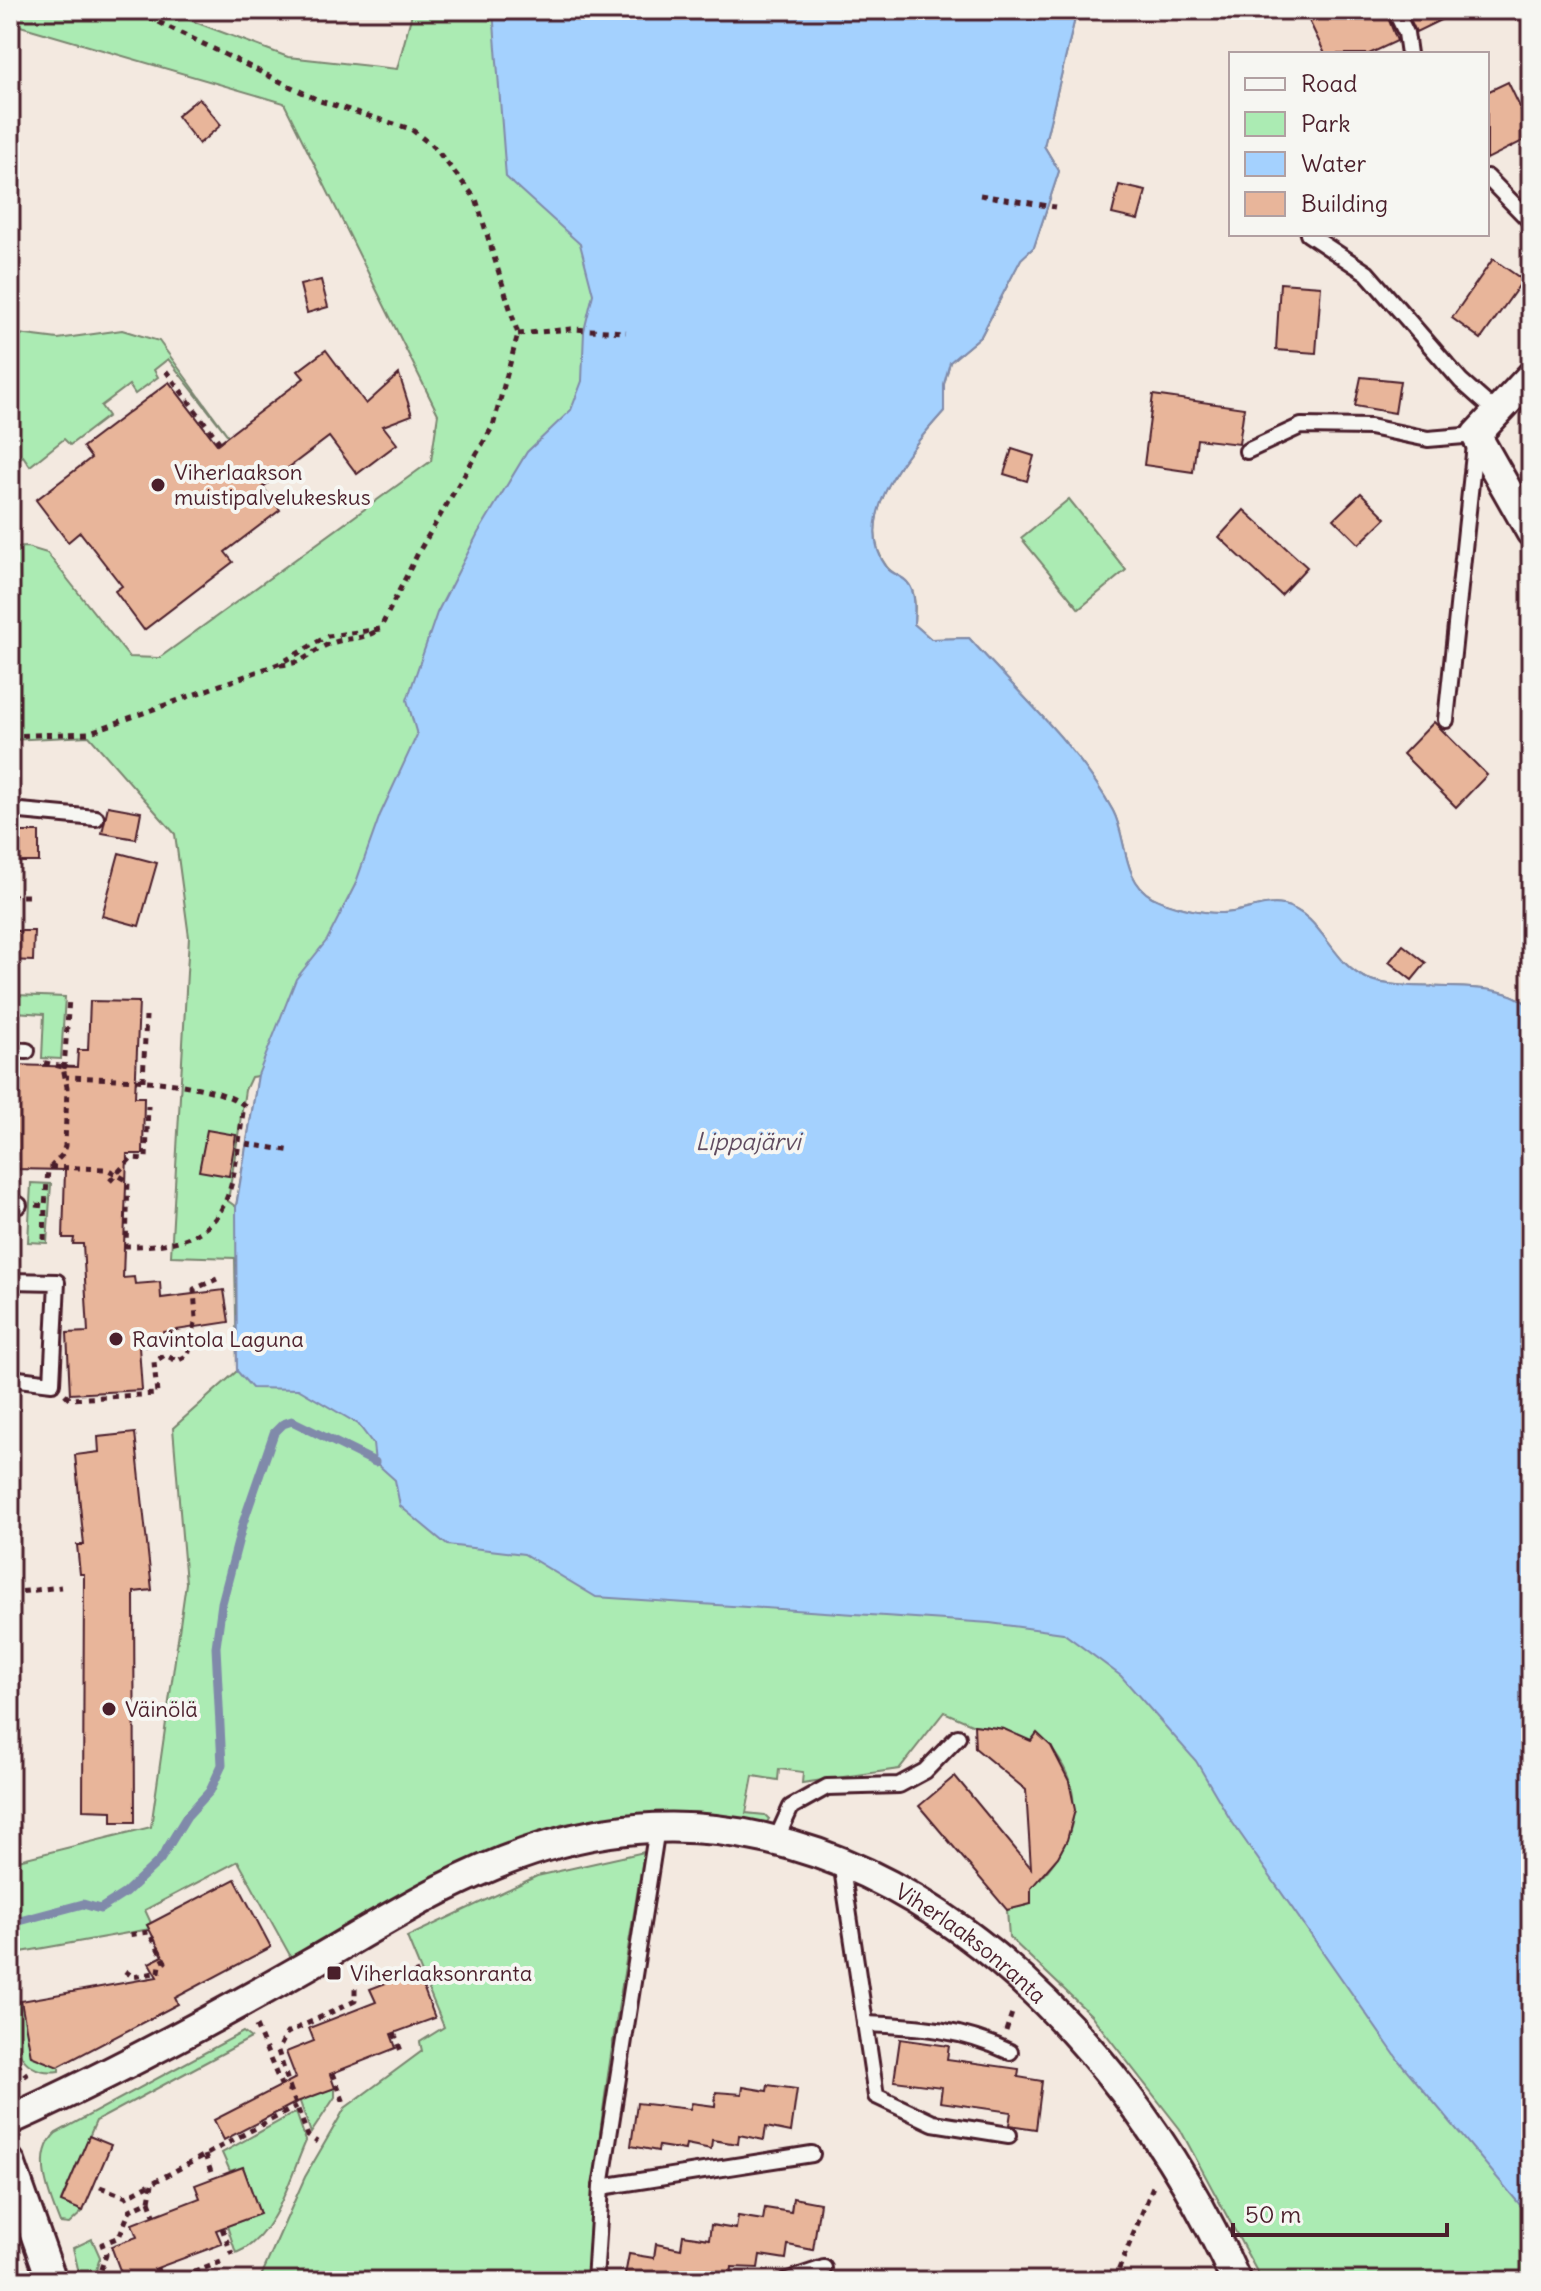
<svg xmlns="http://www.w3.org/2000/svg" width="1541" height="2291" font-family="Delius,sans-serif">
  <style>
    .green { fill: #abebb3; stroke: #7a856f; stroke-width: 2; fill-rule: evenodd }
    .water { fill: #a4d1fe; stroke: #808aaa; stroke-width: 2 }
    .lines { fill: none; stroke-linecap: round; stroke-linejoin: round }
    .stream { stroke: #808aaa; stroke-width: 9 }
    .building { fill: #e8b59a; stroke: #4a1f2b; stroke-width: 2 }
    .service-casing { stroke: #4a1f2b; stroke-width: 20 }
    .minor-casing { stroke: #4a1f2b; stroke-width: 34 }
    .path { stroke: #4a1f2b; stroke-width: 5; stroke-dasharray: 6 6; stroke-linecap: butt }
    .service { stroke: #f6f6f2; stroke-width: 14 }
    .minor { stroke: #f6f6f2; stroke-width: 28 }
    .poi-dot { fill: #4a1f2b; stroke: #f6f6f2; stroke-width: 3 }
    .labels { text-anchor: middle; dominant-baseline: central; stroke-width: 8; stroke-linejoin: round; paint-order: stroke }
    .poi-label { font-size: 22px; fill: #4a1f2b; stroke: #f6f6f2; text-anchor: start }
    .street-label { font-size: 22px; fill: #4a1f2b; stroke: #f6f6f2 }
    .water-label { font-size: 24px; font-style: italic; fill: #604c60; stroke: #f6f6f2 }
  </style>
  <rect width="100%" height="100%" fill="#f3e9e0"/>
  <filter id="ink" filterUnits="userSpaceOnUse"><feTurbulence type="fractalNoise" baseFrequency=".0125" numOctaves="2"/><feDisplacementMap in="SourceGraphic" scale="16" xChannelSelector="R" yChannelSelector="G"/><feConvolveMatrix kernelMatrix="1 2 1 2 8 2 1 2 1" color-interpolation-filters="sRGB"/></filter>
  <g filter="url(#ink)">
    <g class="green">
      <path d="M10,10H163L288,57L397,69L413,10H1077L1044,146L1059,171L1034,247L1021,259L981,336L950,362L944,384V411C912,447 849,517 887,567C892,574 902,576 907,582C917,593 915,610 914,624L931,639L969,638C1017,692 1078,746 1113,811C1127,837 1122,881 1152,897C1169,906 1203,914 1223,913C1241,913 1265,901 1283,905C1323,914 1331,965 1368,979C1410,996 1506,974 1531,1009V2281H1262L1180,2129L1091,2015L1009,1937L1007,1910L1030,1904L1022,1890L1037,1877L1040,1879C1085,1831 1086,1780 1037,1733L1029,1743L1004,1729L974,1725L944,1712L899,1769L802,1783L803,1772L779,1769L778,1780L753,1776L746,1813L765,1815L769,1819L765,1825L692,1816H644L564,1824L462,1862L292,1959L238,1861L145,1910L151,1923L147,1925L150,1929L10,1954V1862L151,1827L186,1583L173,1428L237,1371L235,1258L171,1256L189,937L175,834L89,736L10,740V548L27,547L47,553L129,657L159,658L431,461L438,414L284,103L10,23ZM258,1076L236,1206H235L228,1201L245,1090L251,1077Z"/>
      <polygon points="122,330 159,341 232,441 168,359 154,370 158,377 135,394 129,385 101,406 108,416 70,445 64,439 30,466 23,456 10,465 10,333 58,339"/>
      <polygon points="1069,499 1126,570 1079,609 1021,538"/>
      <polygon points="16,995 65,997 61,1059 42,1058 44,1014 15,1012"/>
      <polygon points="31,1183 51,1184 47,1243 28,1242"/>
      <path d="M644,1852C621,1995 593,2137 588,2281H259L305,2177L345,2108L422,2051L420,2042L444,2027L407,1937L537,1876Z"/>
      <path d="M21,2001L27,2030L65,2050L71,2060L59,2067V2071C17,2077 10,2036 10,2003Z"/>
      <path d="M243,2032L251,2038L96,2121L61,2201L83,2211L69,2224L60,2223C49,2196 32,2155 56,2133Z"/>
      <polygon points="335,2088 335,2097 311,2133 299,2099"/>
      <path d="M296,2112L306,2141C290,2176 276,2238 236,2253L227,2226L260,2214L243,2167L230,2171L222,2153Z"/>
      <polygon points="92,2239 100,2257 93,2281 81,2281 73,2248"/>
    </g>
    <path class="water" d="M493,10H1077L1044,146L1059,171L1034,247L1021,259L981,336L950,362L944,384V411C912,447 849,517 887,568C892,574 902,576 907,582C917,593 914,610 914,624L931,639L969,638C1017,692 1078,746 1113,811C1127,837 1122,881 1152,897C1169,906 1203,914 1223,913C1241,913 1265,901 1283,905C1323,914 1331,965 1368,979C1410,996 1506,974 1531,1009V2218L1399,2061L1230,1819L1196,1761L1121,1676L1063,1633L990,1623L596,1597L524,1554L447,1545L400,1506L395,1480L375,1462L373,1444L358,1424L298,1389L252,1388L237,1371L236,1207L258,1075L296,979L327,940L355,885L380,815L417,735L407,700L437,613L478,533L527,452L571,410L582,381L584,331L593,294L580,244L506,177Z"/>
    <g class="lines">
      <polyline class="stream" points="16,1922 83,1904 100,1909 125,1893 160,1860 187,1816 210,1791 222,1765 216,1647 222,1603 243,1523 274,1433 283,1424 292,1421 375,1462"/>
    </g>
    <g class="building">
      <polygon points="1304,10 1385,10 1397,41 1369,54 1325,54"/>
      <polygon points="1406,10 1461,10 1416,32"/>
      <polygon points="1508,82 1531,130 1531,137 1487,159 1487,92"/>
      <polygon points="199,98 221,125 199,144 177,116"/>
      <polygon points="1119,185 1146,191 1138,220 1112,214"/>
      <polygon points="1493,259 1523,280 1481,339 1452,318"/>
      <polygon points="321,280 328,307 307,313 300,285"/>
      <polygon points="1280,283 1321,286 1316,353 1276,350"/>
      <polygon points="326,350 366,404 399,374 412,415 383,426 397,444 357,474 329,437 263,487 280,510 225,552 233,562 144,630 115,591 122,586 80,532 68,542 36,500 91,458 83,447 169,382 217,444 304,378 298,371"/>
      <polygon points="1361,377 1400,381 1395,413 1355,406"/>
      <polygon points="1153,395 1244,408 1239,444 1197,439 1193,472 1144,465"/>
      <polygon points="1012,449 1034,456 1027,481 1004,474"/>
      <polygon points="1361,493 1386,518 1359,544 1334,519"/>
      <polygon points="1244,510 1307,567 1281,595 1219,537"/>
      <polygon points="1434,722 1487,775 1456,807 1403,754"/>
      <polygon points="108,806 141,812 136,839 102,833"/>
      <rect x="10" y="832" width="29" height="30"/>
      <polygon points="119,853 157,863 139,926 102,916"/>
      <polygon points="10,931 34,931 33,961 10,960"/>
      <polygon points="1403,945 1426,963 1412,980 1389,962"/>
      <polygon points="90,1001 139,1002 135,1097 144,1097 143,1154 127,1154 123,1278 134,1277 135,1284 160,1282 161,1298 224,1290 229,1322 163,1332 164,1345 139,1347 142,1390 70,1394 67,1333 88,1332 83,1244 73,1244 74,1238 63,1238 65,1170 15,1169 15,1153 10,1153 10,1074 16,1075 16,1065 77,1067 78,1050 88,1050"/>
      <polygon points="207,1130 236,1135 229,1176 199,1171"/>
      <polygon points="135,1433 152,1590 134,1592 135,1822 112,1822 112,1811 83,1810 84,1574 80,1574 77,1545 84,1545 75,1455 99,1452 98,1437"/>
      <polygon points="974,1725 1004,1729 1031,1741 1037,1733 1051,1746 1069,1781 1075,1810 1067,1840 1058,1857 1031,1888 1031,1904 1007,1910 919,1806 955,1776 1031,1868 1026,1790 975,1748"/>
      <polygon points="235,1879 271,1947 175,1998 178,2004 58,2067 31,2056 21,2001 157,1977 149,1963 163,1956 147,1925"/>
      <polygon points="417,1971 435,2018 391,2034 396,2048 330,2074 335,2088 297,2102 224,2140 214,2120 296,2078 286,2052 314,2041 309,2028 376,2002 370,1989"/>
      <polygon points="900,2039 949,2046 947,2059 1019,2069 1018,2077 1042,2081 1036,2129 1009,2125 1011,2112 940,2102 942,2087 894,2081"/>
      <polygon points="768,2085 797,2089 791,2132 766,2127 764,2140 739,2135 738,2144 712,2140 711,2149 686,2144 685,2150 659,2146 658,2151 631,2146 637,2103 690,2109 692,2103 715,2106 716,2092 742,2094 743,2087 767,2091"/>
      <polygon points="89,2136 111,2145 83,2211 61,2202"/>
      <polygon points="243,2167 260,2214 216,2230 222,2244 154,2269 159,2281 124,2281 111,2246 137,2237 132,2224 200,2198 195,2185"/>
      <polygon points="793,2198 820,2203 813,2250 788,2245 786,2259 760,2255 758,2268 732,2267 731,2278 714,2275 714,2281 624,2281 629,2254 654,2258 656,2244 681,2249 683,2235 709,2239 711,2225 736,2229 738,2216 763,2220 765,2208 791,2212"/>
    </g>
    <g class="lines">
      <g class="service-casing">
        <g id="service">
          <polyline points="1395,10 1406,33 1409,54"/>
          <polyline points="1487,177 1531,222"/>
          <polyline points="1308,234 1367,273 1461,381 1497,413"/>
          <polyline points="1247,451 1301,426 1370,427 1428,439 1476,435 1446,720"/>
          <polyline points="10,810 96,818"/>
          <polyline points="10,1050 27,1051"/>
          <polyline points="10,1204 19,1205"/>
          <polyline points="10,1281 57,1282 52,1383 10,1378"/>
          <polyline points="776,1840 791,1807 827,1787 899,1785 925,1771 958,1737"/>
          <polyline points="841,1862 876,2096 933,2123 1009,2135"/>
          <path d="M865,2024C918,2026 962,2029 1010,2052"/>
          <polyline points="601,2187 812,2154"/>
          <polyline points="595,2281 601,2187 657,1828"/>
          <polyline points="785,2281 824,2268"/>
        </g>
      </g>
      <g class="minor-casing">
        <g id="minor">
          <polyline points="1531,376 1476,435 1531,532"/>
          <path id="s1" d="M10,2120C113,2074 212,2020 310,1964C386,1920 458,1873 544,1847C852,1752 1122,2022 1236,2281"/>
          <polyline points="10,2162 52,2281"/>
        </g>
      </g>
      <g class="path">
        <polyline points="980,195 1055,207"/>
        <polyline points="518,334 571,329 626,332"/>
        <polyline points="166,371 223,447"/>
        <path d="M280,665C309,663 309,651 332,643C351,636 359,642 380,629"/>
        <polyline points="10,736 88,733 281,663 328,636 380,629 418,553 493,426 518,334 476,199 435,148 411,129 320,101 134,10"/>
        <polyline points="10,896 30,896"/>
        <polyline points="64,1069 69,998"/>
        <polyline points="143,1081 146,1016"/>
        <polyline points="246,1144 293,1151"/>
        <path d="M50,1167L107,1169L128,1181L126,1246C235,1248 231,1195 244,1105C207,1079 113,1079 66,1077"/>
        <polyline points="110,1181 131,1158 146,1159 148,1106"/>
        <polyline points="36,1205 45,1206 48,1170 62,1155 65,1146 67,1087 63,1067 41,1062"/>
        <polyline points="44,1240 45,1206"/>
        <polyline points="65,1394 70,1399 157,1394 154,1362 165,1355 177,1361 188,1355 196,1319 194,1289 217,1279"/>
        <polyline points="10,1593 61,1587"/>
        <polyline points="125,1971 133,1977 159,1972 160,1965 165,1962 149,1932 128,1935"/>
        <polyline points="385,1975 388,1982"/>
        <polyline points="256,2026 282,2087 291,2091 308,2136 317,2142"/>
        <polyline points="1006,2031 1013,2010"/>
        <polyline points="394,2033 401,2051"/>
        <polyline points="10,2053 30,2080"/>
        <polyline points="333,2073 344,2103"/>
        <polyline points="291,2091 278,2051 287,2033 355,2001 355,1985"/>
        <polyline points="205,2155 213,2178"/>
        <polyline points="100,2187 126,2197 297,2106"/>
        <polyline points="149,2201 154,2215"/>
        <polyline points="222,2228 232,2255"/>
        <polyline points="157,2268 161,2281"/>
        <polyline points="97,2281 106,2254 102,2244 119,2237 130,2210 149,2201 152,2184"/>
        <polyline points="171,2281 221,2262"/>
        <polyline points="1114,2281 1154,2184"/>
      </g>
      <use href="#service" class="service"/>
      <use href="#minor" class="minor"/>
    </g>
  </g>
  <g class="poi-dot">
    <circle cx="158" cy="485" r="8"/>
    <circle cx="116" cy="1339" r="8"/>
    <circle cx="109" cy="1709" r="8"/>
    <rect x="326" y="1965" width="16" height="16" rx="4"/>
  </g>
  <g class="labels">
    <g class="poi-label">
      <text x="174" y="472">Viherlaakson<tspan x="174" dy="25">muistipalvelukeskus</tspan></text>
      <text x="132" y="1339">Ravintola Laguna</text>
      <text x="125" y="1709">Väinölä</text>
      <text x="350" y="1973">Viherlaaksonranta</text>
    </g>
    <g class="street-label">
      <text stroke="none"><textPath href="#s1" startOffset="1058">Viherlaaksonranta</textPath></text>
    </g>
    <g class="water-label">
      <text x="748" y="1141">Lippajärvi</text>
    </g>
  </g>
  <rect width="1541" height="2291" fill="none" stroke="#f6f6f2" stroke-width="40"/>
  <rect x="20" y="20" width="1501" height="2251" fill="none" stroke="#4a1f2b" stroke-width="3" filter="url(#ink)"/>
  <rect x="1229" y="52" width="260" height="184" fill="#f6f6f2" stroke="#b1a0a2" stroke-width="2"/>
  <rect x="1245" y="78" width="40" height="12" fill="#f6f6f2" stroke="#b1a0a2" stroke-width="2"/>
  <text x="1301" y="92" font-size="24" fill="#4a1f2b">Road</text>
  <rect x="1245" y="112" width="40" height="24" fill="#abebb3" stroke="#b1a0a2" stroke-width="2"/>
  <text x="1301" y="132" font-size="24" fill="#4a1f2b">Park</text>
  <rect x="1245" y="152" width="40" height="24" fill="#a4d1fe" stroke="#b1a0a2" stroke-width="2"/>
  <text x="1301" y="172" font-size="24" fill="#4a1f2b">Water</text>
  <rect x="1245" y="192" width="40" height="24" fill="#e8b59a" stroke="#b1a0a2" stroke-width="2"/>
  <text x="1301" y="212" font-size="24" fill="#4a1f2b">Building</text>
  <path d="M1233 2223v12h214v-12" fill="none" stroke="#4a1f2b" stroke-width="4"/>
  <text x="1245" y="2223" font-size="24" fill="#4a1f2b" stroke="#f6f6f2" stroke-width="6" paint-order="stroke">50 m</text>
</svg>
